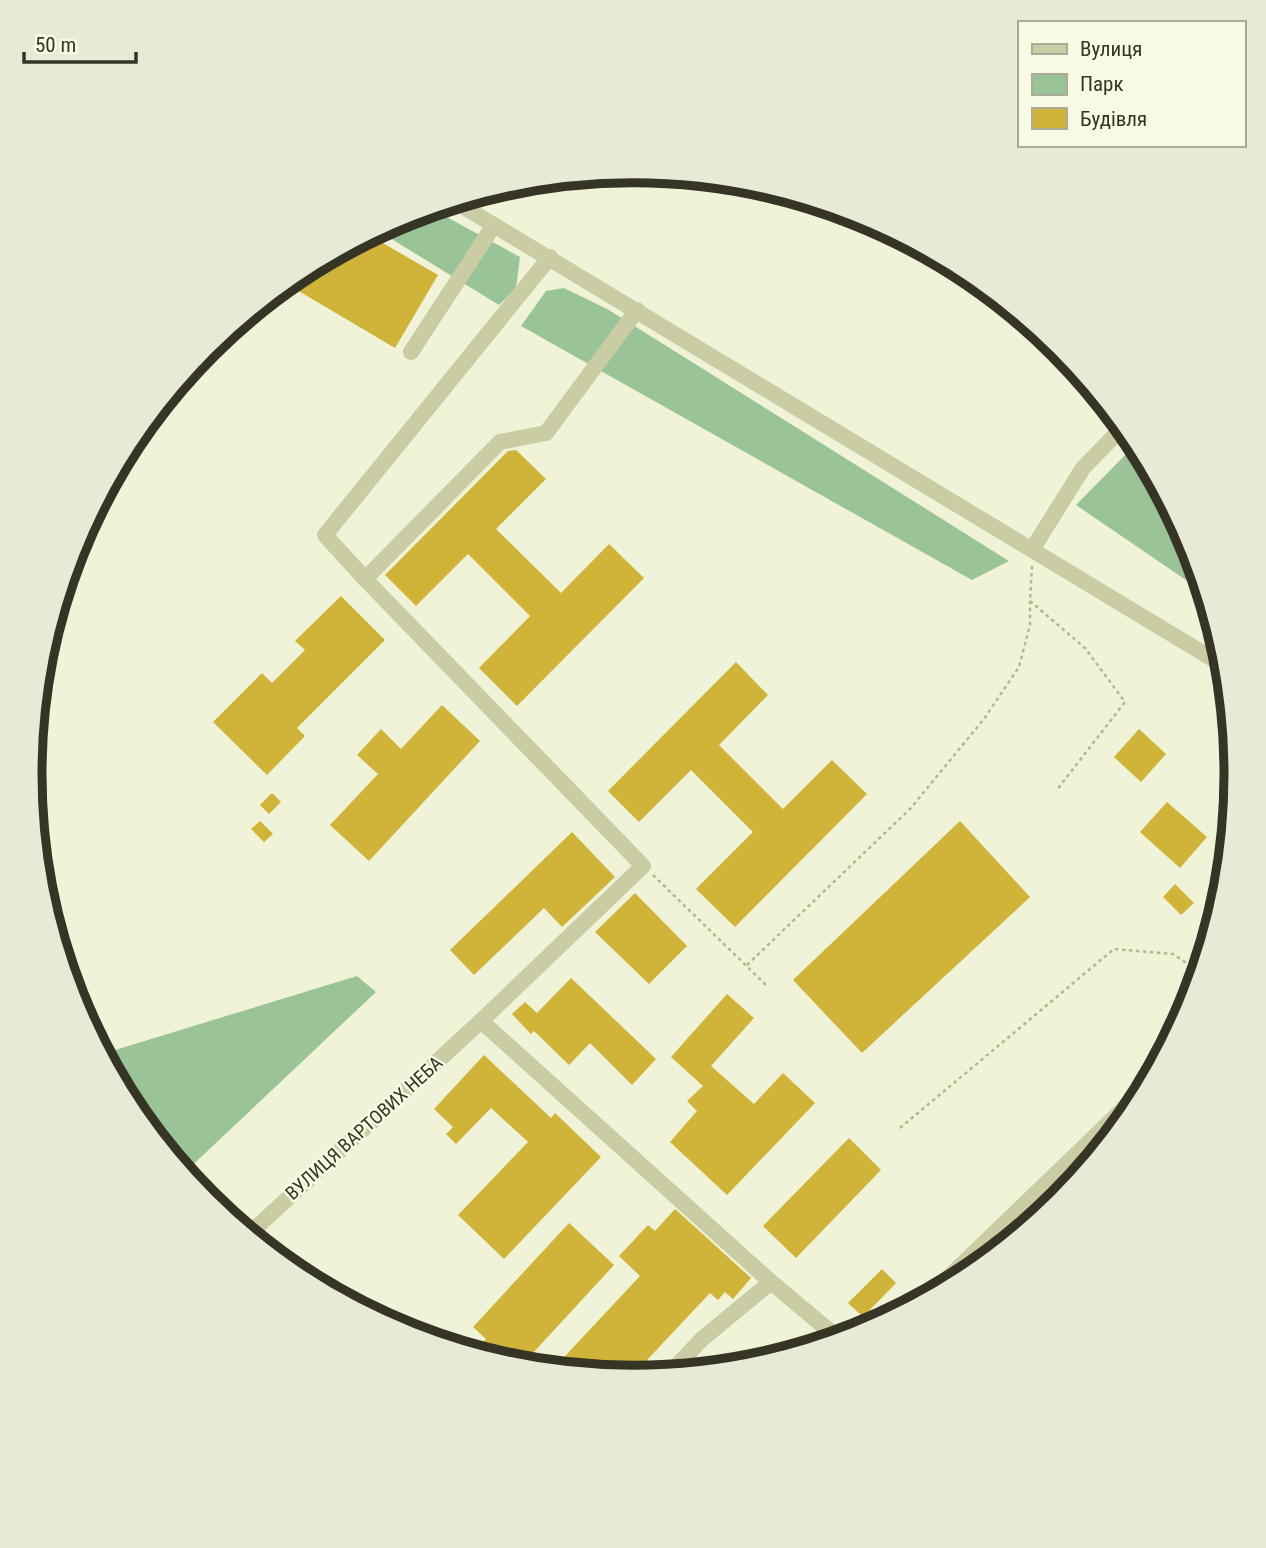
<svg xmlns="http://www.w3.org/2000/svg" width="1266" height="1548" font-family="'Roboto Condensed',sans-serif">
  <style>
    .green { fill: #9ac397 }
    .building { fill: #cfb439 }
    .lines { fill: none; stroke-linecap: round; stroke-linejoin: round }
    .path { stroke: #b7b78d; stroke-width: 2.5; stroke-dasharray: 3.5 3.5; stroke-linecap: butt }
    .minor { stroke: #cacca3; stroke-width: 16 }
    .labels { text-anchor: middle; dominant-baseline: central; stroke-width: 5; stroke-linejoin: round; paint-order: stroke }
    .street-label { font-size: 19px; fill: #363425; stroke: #f8fae4 }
    .rim { fill: none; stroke: #363425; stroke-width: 9 }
  </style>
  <rect width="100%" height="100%" fill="#f0f3d7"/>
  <g class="green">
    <polygon points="430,208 520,257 516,288 499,305 377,230 403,217"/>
    <polygon points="564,288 609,310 1009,561 972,580 521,326 546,291"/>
    <polygon points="1137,443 1190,544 1205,593 1076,505"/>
    <polygon points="357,976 376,992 184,1173 131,1109 102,1054"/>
    <polygon points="1137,1105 1059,1201 968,1276 923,1300"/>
  </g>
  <g class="building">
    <polygon points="369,235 438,275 395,348 285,283 298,272"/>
    <polygon points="516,450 546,479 496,529 561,593 609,544 644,578 517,706 479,668 530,616 468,554 416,606 385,575 508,451"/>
    <polygon points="341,596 385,640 297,728 305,736 267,775 213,722 262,673 272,683 305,650 295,641"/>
    <polygon points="736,662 768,695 719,745 783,809 832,760 867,794 735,927 696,889 753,832 691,770 639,822 608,791"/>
    <polygon points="442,705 480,741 369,861 330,825 378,774 357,755 381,729 401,749"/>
    <polygon points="1139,729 1166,754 1141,782 1114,757"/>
    <polygon points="272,793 281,802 269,814 260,805"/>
    <polygon points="1167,802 1207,837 1180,868 1140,832"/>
    <polygon points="260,821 273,834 264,842 251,829"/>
    <polygon points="960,821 1030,897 862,1053 793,980"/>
    <polygon points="572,832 615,877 562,927 544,908 474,975 450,950"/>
    <polygon points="1175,884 1194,903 1181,915 1163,897"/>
    <polygon points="635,893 687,946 649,984 595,932"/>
    <polygon points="571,978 656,1059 632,1085 590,1043 569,1065 534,1031 531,1034 512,1014 525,1002 537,1013"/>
    <polygon points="727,994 754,1018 711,1066 754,1104 783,1073 815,1103 727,1195 670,1142 697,1111 687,1101 703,1086 671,1057"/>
    <polygon points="484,1055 551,1118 555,1113 601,1157 504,1259 458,1215 528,1142 491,1108 456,1144 446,1134 453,1127 434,1109"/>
    <polygon points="849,1138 881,1170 796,1258 763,1226"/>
    <polygon points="675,1209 751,1278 733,1299 725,1292 718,1300 710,1293 631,1377 553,1369 640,1276 619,1256 648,1225 655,1231"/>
    <polygon points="569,1223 614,1265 521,1366 473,1353 486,1339 473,1327"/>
    <polygon points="882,1269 896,1283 863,1317 848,1303"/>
  </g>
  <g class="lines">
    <g class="path">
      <polyline points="1032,566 1030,601 1085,648 1125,702 1056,791"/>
      <polyline points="653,875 767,986"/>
      <polyline points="747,965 910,809 984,719 1019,667 1030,625 1030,601"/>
      <polyline points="900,1128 1114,949 1173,954 1200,972"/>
    </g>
    <g class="minor">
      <polyline points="454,201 1226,667"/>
      <polyline points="411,352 494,225"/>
      <polyline points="1033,548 1083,468 1124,426"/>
      <polyline points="365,579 500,442 546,433 637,310"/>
      <polyline points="481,1021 771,1282 839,1339"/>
      <polyline points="248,1235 481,1021 643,866 365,579 325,535 550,257"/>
      <polyline points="927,1298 1147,1086"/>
      <polyline points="669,1374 702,1339 771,1282"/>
    </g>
  </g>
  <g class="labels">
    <g class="street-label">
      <text transform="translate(364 1128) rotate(-42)">ВУЛИЦЯ ВАРТОВИХ НЕБА</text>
    </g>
  </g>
  <path d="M0 0H1266V1548H0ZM42 774a591 591 0 1 1 1182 0a591 591 0 1 1-1182 0Z" fill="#e8ead5" fill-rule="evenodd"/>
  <path class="rim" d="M42 774a591 591 0 1 1 1182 0a591 591 0 1 1-1182 0Z"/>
  <rect x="1018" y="21" width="228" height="126" fill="#f8fae4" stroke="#aaab98" stroke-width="2"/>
  <rect x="1032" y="44" width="35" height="10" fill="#cacca3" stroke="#aaab98" stroke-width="2"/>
  <text x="1080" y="56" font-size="21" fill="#363425">Вулиця</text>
  <rect x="1032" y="74" width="35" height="21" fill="#9ac397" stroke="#aaab98" stroke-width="2"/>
  <text x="1080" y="91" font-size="21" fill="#363425">Парк</text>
  <rect x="1032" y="108" width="35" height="21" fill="#cfb439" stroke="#aaab98" stroke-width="2"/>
  <text x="1080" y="126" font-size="21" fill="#363425">Будівля</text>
  <path d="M24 52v10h112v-10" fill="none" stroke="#363425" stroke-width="3.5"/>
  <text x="35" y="52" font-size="21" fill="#363425" stroke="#f8fae4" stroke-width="5" paint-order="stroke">50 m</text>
</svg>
